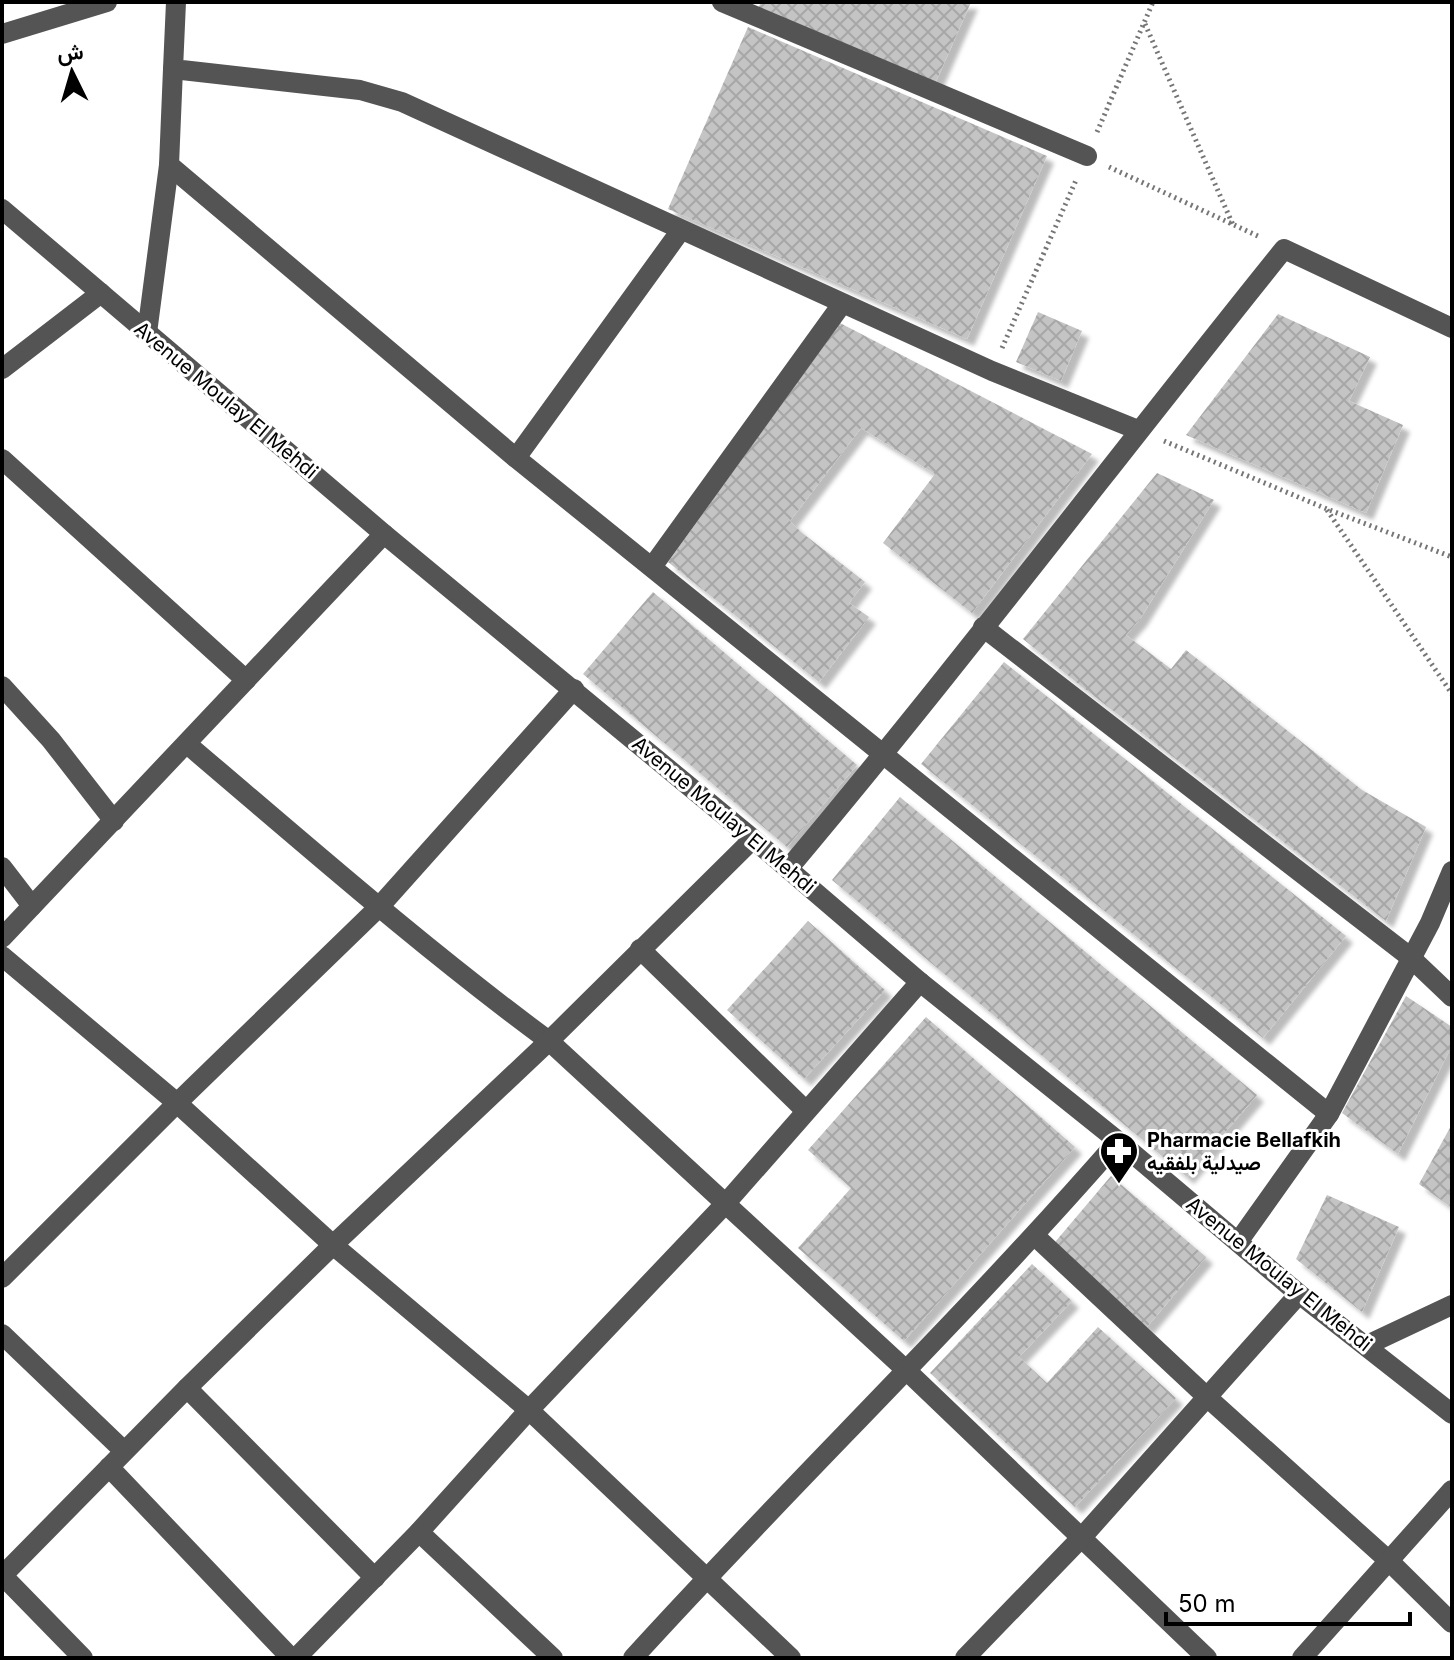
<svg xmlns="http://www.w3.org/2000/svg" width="1454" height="1660" font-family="Inter,Vazirmatn,sans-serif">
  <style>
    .building { fill: url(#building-cross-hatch); filter: url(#shadow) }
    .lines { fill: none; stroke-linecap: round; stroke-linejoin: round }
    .path { stroke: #767676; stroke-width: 5; stroke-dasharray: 2 4; stroke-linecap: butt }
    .minor { stroke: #545454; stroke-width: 20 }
    .labels { text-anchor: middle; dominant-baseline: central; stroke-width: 6; stroke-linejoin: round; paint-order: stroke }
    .street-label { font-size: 20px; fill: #000; stroke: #fff }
    .poi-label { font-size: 20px; font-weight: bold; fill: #000; stroke: #fff; text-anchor: start }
  </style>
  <defs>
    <pattern id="building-cross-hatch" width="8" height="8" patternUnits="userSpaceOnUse" patternTransform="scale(2)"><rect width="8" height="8" fill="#c4c4c4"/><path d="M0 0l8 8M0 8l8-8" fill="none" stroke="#a7a7a7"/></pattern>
    <filter id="shadow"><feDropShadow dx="7" dy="7" stdDeviation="2" flood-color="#0004"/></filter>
  </defs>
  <rect width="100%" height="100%" fill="#fff"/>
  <g class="building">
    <polygon points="761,2 971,2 934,86 758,9"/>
    <polygon points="748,27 1047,156 967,339 668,209"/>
    <polygon points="1038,312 1082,331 1061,381 1016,362"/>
    <polygon points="1278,314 1370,357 1349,401 1403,425 1366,513 1186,435"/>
    <polygon points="840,323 1092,454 972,613 883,543 935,474 861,428 790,521 801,532 865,582 849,603 869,617 819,682 668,562"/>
    <polygon points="1157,473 1214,500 1140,619 1126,635 1171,669 1186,650 1362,790 1426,827 1386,921 1081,686 1023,639"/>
    <polygon points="653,592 857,765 787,847 583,674"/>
    <polygon points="1004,662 1346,936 1263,1038 921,764"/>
    <polygon points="900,797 1257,1095 1187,1177 832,880"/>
    <polygon points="808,921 885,990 804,1079 727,1010"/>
    <polygon points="1406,996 1452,1027 1452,1045 1398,1154 1342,1113"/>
    <polygon points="926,1017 1075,1147 904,1341 798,1248 851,1188 808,1150"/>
    <polygon points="1452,1124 1452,1208 1419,1184"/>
    <polygon points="1111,1176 1206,1257 1146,1328 1050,1248"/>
    <polygon points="1327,1195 1399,1227 1362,1312 1296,1259"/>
    <polygon points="1032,1264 1072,1301 1019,1357 1047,1383 1098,1327 1176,1398 1075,1507 930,1373"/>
  </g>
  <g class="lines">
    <g class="path">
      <polyline points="1145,24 1233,225"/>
      <polyline points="1097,132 1153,2"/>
      <polyline points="1109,167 1260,237"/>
      <polyline points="1002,348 1077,178"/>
      <polyline points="1164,441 1327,509 1452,557"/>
      <polyline points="1327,510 1452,694"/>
    </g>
    <g class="minor">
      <polyline points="176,2 173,69 360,90 402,102 992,371 1138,430"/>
      <polyline points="722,2 1087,156"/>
      <polyline points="2,34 107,2"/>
      <polyline points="173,69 169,165 516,458 1329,1114"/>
      <polyline points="2,209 384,534 753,839 920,982 1118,1141 1299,1294 1452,1414"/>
      <polyline points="147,333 169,165"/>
      <polyline points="2,369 101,293"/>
      <polyline points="516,458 681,230"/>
      <polyline points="2,459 246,680"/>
      <polyline points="652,567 842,304"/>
      <polyline points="983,627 1410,957 1452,997"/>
      <polyline points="2,686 51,740 114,821"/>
      <path d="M187,744C306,845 424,949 549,1041L906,1370L1207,1658"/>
      <polyline points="2,867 32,906"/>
      <path d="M788,869C958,667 1118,455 1284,249L1452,328"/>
      <polyline points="2,938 384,534"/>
      <polyline points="640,949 805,1110"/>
      <polyline points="2,956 177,1103 333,1245 529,1410 791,1658"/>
      <polyline points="1035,1236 1208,1398 1388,1560 1452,1623"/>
      <polyline points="1238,1242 1329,1114 1430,923 1452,871"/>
      <polyline points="2,1278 177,1103 379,907 574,689"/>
      <polyline points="2,1334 124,1451"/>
      <polyline points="1367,1345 1452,1305"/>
      <polyline points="187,1388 375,1578"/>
      <polyline points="109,1467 291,1658"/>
      <polyline points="419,1532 553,1658"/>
      <polyline points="2,1575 83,1658"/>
      <polyline points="2,1576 187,1388 333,1245 549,1041 753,839"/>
      <polyline points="296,1658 419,1532 529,1410 726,1203 920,982"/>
      <path d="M633,1658C792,1483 963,1319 1118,1141"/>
      <polyline points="965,1658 1083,1536 1299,1294"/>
      <polyline points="1302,1658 1452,1490"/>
    </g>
  </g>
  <defs>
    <g id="pharmacy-pin" transform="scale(2)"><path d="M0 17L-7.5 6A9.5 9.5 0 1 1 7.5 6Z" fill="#000" stroke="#fff"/><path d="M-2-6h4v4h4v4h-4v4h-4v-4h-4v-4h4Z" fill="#fff"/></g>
  </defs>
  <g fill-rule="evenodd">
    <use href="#pharmacy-pin" x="1119" y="1151"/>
  </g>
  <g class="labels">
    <g class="street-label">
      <text transform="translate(226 400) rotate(40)">Avenue Moulay El Mehdi</text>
      <text transform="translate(724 815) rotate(40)">Avenue Moulay El Mehdi</text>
      <text transform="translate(1279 1274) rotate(39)">Avenue Moulay El Mehdi</text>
    </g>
    <g class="poi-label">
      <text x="1147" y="1140">Pharmacie Bellafkih<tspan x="1147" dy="23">صيدلية بلفقيه</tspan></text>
    </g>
  </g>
  <rect width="1454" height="1660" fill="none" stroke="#000000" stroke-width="8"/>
  <g transform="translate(72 72) rotate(355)" stroke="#ffffff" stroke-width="6" paint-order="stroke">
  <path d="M0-6L14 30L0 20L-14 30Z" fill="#000000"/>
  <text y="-12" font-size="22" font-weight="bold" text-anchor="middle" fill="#000000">ش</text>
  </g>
  <path d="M1166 1612v12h244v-12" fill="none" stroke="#000000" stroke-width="4"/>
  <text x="1178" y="1612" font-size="24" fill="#000000" stroke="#ffffff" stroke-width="6" paint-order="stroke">50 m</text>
</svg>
